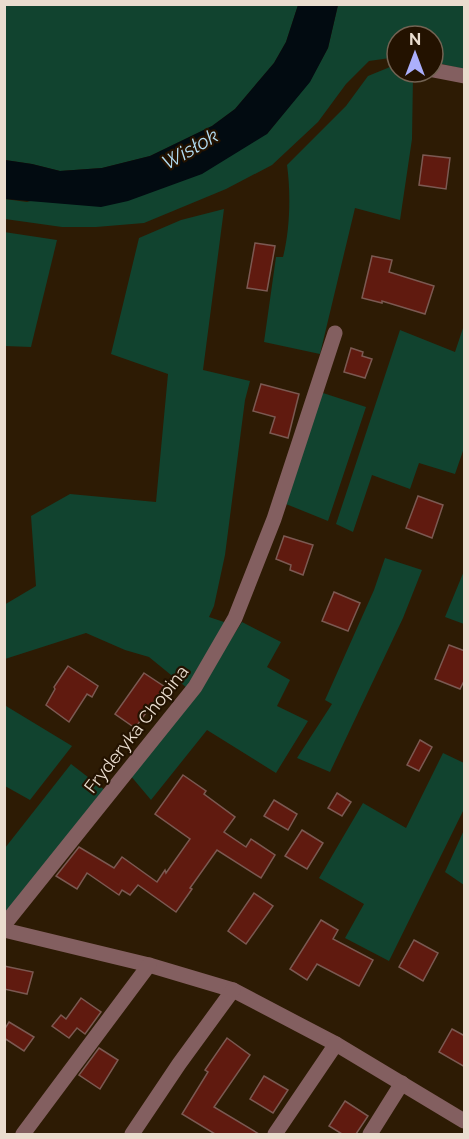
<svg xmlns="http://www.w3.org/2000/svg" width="469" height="1139" font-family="Raleway,sans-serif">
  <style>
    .green { fill: #11432f }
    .water { fill: #020b11 }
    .building { fill: #601a0f; stroke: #7b5952; stroke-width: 1.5 }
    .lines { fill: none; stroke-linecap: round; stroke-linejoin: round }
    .minor { stroke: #835f60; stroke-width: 15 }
    .labels { text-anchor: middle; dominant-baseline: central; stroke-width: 4.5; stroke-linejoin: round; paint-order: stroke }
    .street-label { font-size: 18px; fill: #eaddcf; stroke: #231200 }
    .water-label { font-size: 20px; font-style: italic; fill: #b2dcf2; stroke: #231200 }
  </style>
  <rect width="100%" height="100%" fill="#2d1b04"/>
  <g class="green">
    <polygon points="5,5 298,5 286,42 274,63 235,109 212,126 150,156 102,168 60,171 32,164 5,160"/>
    <polygon points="338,5 464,5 464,69 433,62 433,36 397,36 397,57 369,61 346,84 318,122 272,165 226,189 144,223 96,227 62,227 5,219 5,199 27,202 267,134 310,81 328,48"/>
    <path d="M390,67L397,69V72L413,75L412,139L400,220L355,208L320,354L264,342L276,257H283C290,230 291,193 287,165L346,106L368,76Z"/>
    <polygon points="224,209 203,370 250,381 245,400 225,555 214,606 209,617 227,623 187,688 149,657 125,650 86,633 5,659 4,605 36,586 31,516 70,494 156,502 168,374 111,354 139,238 181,220"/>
    <polygon points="4,232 57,240 31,347 5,346"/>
    <polygon points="464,325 464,448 455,474 419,463 410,489 372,475 353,532 336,524 400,330 455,352"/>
    <polygon points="320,392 366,407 328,521 286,504"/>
    <polygon points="385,558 422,570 403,618 330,772 297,758 332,704 325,700 374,590"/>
    <polygon points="464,571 464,624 445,617"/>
    <polygon points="242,622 281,642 267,667 290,680 277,706 308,721 276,773 207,730 151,800 130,775 181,715"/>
    <polygon points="6,706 72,746 30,800 5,786 4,709"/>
    <polygon points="443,753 464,763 464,809 389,961 345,938 364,904 319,878 363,803 406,828"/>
    <polygon points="71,764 106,791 5,914 5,848"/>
    <polygon points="464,830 464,885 445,872"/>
  </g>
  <polygon class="water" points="298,5 338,5 328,48 310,82 267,134 202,174 128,201 101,207 5,199 5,160 32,164 60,171 102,168 150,156 212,126 235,109 274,63 286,42"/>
  <g class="building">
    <polygon points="423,155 450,158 446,189 419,185"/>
    <polygon points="255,243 275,246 267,291 247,288"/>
    <polygon points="372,256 392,260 389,272 434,286 425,314 382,301 382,303 362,298"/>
    <polygon points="351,348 363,352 362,356 372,359 365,378 344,372"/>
    <polygon points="261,384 299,394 288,438 270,433 275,417 253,411"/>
    <polygon points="418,496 443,505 432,538 406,528"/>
    <polygon points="284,536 313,545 303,575 290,570 291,565 276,559"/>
    <polygon points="334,592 360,603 348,631 322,621"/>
    <polygon points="449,645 465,651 465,679 460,689 435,679"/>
    <polygon points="68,666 98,686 92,697 87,694 69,722 46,705 55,689 54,687"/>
    <polygon points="144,673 165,687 135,728 115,714"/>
    <polygon points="420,740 432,747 419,771 407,765"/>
    <polygon points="183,775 206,791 204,794 235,817 224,832 246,847 251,839 275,855 261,878 217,850 190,888 192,889 176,912 138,885 130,895 122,890 119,895 87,873 77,889 56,876 79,847 114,868 122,857 157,882 165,870 166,873 190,839 155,814"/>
    <polygon points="337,793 351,802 342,816 328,808"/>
    <polygon points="274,800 297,814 288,830 264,816"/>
    <polygon points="302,830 323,843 307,869 285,856"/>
    <polygon points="254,893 273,906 246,944 228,931"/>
    <polygon points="321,920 338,930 333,939 373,960 359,986 317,964 307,980 290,969"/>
    <polygon points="414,940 438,953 423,981 399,967"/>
    <polygon points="4,966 33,972 27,994 4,989"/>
    <polygon points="81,998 101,1012 85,1034 77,1028 69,1038 52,1026 61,1015 66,1019"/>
    <polygon points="9,1022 34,1037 24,1051 4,1038 4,1030"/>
    <polygon points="452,1029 465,1036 465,1067 439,1052"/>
    <polygon points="227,1038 250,1055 214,1107 259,1134 215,1134 182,1114 208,1072 205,1070"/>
    <polygon points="99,1048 118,1060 100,1089 79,1075"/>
    <polygon points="264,1076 288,1090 273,1113 250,1099"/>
    <polygon points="345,1101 368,1116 356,1134 342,1134 329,1126"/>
  </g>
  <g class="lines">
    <g class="minor">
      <polyline points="433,70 464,76"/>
      <polyline points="4,925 195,687 235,618 274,519 335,333"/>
      <polyline points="4,930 149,965 233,990 336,1044 464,1121"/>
      <polyline points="23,1134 149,965"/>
      <polyline points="132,1134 179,1064 233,990"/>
      <polyline points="275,1134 336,1044"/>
      <polyline points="370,1134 402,1083"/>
    </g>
  </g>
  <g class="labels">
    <g class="street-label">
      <text transform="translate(136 729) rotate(-52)">Fryderyka Chopina</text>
    </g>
    <g class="water-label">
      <text transform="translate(190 149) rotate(-30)">Wisłok</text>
    </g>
  </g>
  <rect width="469" height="1139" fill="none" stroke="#eaddcf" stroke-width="12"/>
  <g transform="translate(415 54)"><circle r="28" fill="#231200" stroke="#736353" stroke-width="1.5"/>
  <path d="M0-4.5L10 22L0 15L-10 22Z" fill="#abaffb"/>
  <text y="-9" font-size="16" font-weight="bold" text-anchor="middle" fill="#eaddcf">N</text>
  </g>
</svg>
